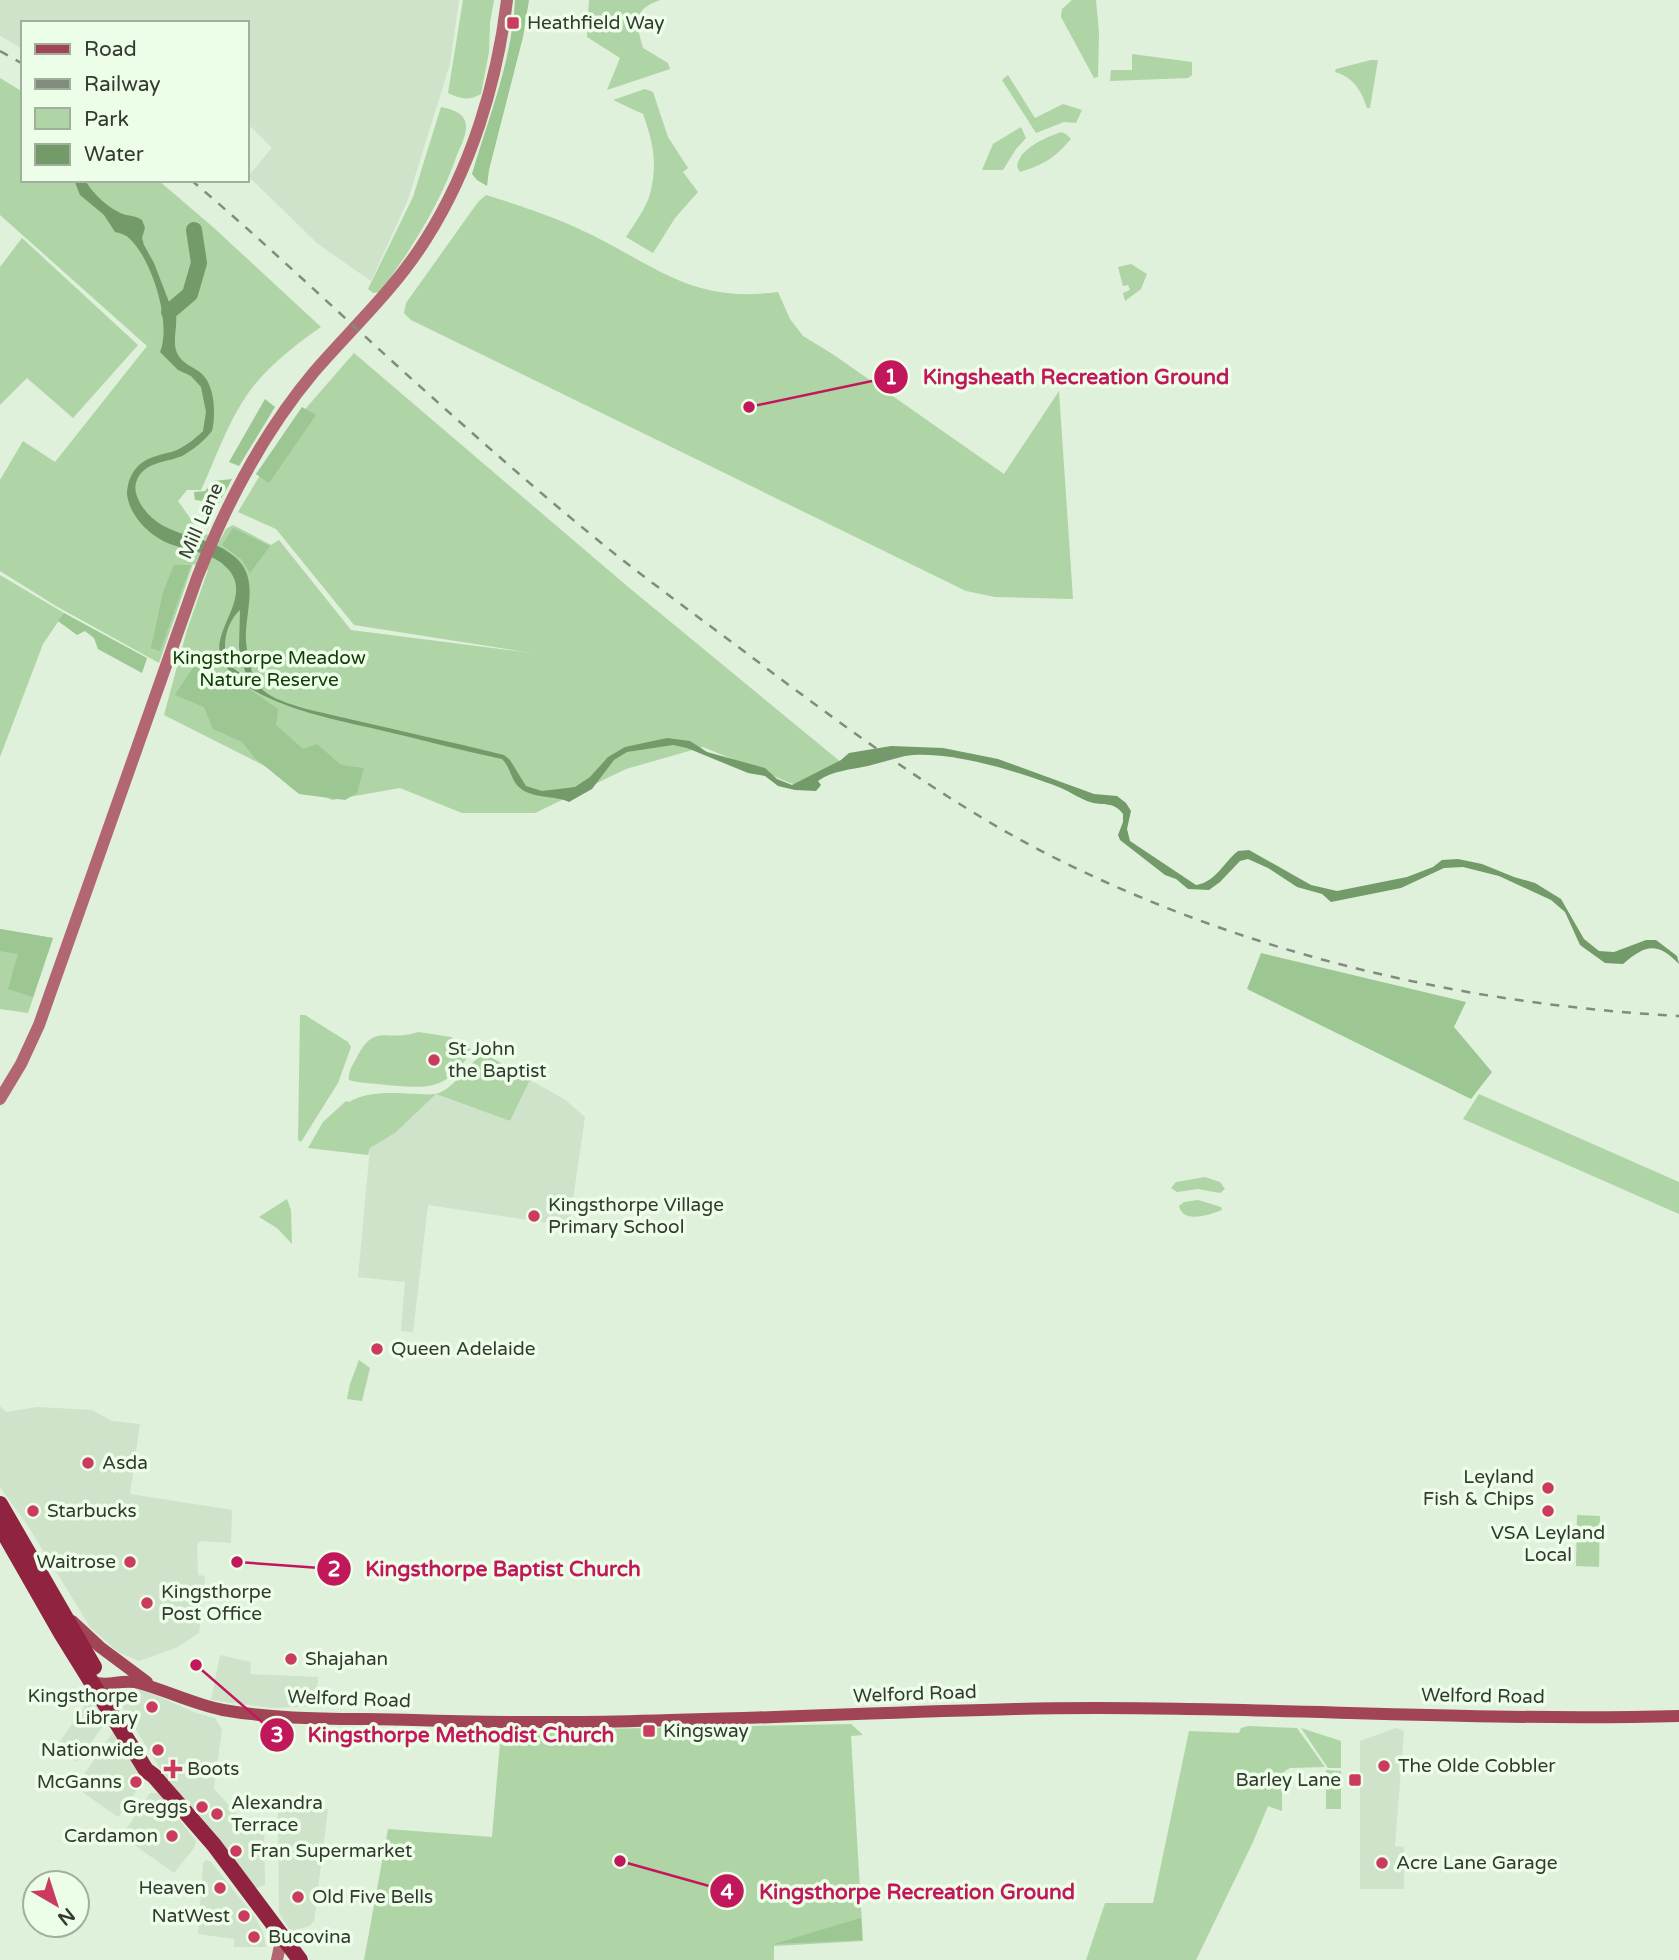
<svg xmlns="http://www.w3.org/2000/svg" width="1679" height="1960" font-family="'Varela Round',sans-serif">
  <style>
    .built { fill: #cee3c9 }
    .green { fill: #afd4a6 }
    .forest { fill: #9cc692 }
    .water { fill: #739b69; fill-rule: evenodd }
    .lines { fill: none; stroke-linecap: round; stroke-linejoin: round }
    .river { stroke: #739b69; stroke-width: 16 }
    .secondary { stroke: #b26672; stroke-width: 12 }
    .primary { stroke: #a04456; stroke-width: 12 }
    .highway { stroke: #90233f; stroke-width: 16 }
    .rail { stroke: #818c7e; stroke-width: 2.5; stroke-dasharray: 9 9; stroke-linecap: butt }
    .poi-dot { fill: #ca3b5f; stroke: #ecfde8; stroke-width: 2.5 }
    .labels { text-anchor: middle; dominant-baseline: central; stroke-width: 7; stroke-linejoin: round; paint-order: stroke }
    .poi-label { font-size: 19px; fill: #343a32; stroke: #ecfde8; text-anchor: start }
    .street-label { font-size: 19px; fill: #343a32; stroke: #ecfde8 }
    .park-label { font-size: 19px; fill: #123a05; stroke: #ecfde8 }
    .leader { fill: none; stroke: #c2185b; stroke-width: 2.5 }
    .callout-dot { fill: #c2185b; stroke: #ecfde8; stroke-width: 2.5 }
    .mark-label { font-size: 21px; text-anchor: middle; font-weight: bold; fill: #fff }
    .callout-label { font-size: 21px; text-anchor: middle; font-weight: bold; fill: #c2185b; stroke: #ecfde8; stroke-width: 7; stroke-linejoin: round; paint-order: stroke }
  </style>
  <rect width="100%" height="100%" fill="#dff0db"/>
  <g class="built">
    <polygon points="0,0 459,0 450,64 407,202 371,281 318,244 248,176 272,148 247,123 247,23 23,23 23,49 0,36"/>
    <polygon points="530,1080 564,1099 585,1117 569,1226 428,1205 413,1332 401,1331 405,1282 358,1277 370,1148 395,1133 436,1094 510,1121"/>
    <polygon points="0,1406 6,1412 37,1407 92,1410 112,1421 140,1424 130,1494 232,1510 231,1543 201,1541 197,1544 198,1575 205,1576 199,1633 176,1648 139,1661 118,1652 90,1627 28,1526 0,1487"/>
    <polygon points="220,1655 251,1662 250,1674 318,1677 316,1706 272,1708 211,1700"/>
    <polygon points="137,1687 196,1713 215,1718 222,1729 214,1789 246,1824 264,1824 265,1885 254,1889 159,1767 123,1709 123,1696"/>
    <polygon points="91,1697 106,1722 77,1762 56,1747"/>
    <polygon points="1396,1728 1404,1731 1395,1846 1404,1847 1404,1889 1360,1889 1360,1741"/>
    <polygon points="114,1731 146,1777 118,1817 75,1787"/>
    <polygon points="150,1793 158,1793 196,1841 194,1848 174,1873 122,1836"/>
    <polygon points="328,1809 314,1921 309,1926 296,1930 293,1935 279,1913 278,1810"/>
    <polygon points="206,1860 211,1862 255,1917 263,1932 266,1947 234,1947 234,1939 198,1934 203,1863"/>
  </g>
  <g class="green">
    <path d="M463,0H494L490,23L489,52L481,94C468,101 461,99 448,93Z"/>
    <path d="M589,0H660C632,10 636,22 643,48L668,63L670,69L607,90L620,58L587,37Z"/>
    <polygon points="1072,0 1096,0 1099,33 1098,77 1094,78 1061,17 1062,9"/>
    <polygon points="1132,54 1192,62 1192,75 1188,78 1110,81 1111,70 1132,70"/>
    <path d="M1371,60H1378L1370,108H1367C1362,91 1353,77 1335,72L1336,69Z"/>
    <polygon points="1008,75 1035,118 1063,104 1082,110 1076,123 1064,122 1036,133 1002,80"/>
    <path d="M0,78L23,92V180H158L214,228L321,327C295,345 268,366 249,392C228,421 216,458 201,490H187L178,501L200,532L220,540L226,529L233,525L271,545L279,540L351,630L532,653L354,625L276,529L238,512L287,430L354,353L627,586L842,763L795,785L703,747L626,769L535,813H462L400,788L332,800L164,715L187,630L208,570L193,564L159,663L56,606L0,571V480L23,441L55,462L147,346L0,215Z"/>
    <path d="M645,89L653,92L668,137L688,168L683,172L698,192L675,218L653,253L626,237C634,224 646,209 650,194C658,164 653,142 643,114L613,100Z"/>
    <path d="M441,107C449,109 460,111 464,119C470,129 461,145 457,155C439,206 412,248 380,292L373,293L368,289L413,197Z"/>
    <polygon points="1021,127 1026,138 1016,149 1003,170 982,170 993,144"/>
    <path d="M1061,132L1066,134L1071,139C1053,159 1045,164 1020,172L1017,167C1019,148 1045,138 1061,132Z"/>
    <path d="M486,195C522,206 558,218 592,235C662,270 694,303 778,292L790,319L803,336L834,355L1004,474L1059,391L1073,599L995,597L966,591L411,320L404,313L406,303L478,202Z"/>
    <polygon points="22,238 138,345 73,418 27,378 0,405 0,267"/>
    <polygon points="1131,264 1147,274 1141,289 1125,301 1123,293 1130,290 1128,285 1123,286 1118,267"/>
    <polygon points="0,575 64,613 43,644 0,757"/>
    <polygon points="0,929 53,938 28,1013 0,1009"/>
    <polygon points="300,1015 305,1015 348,1042 351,1047 338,1083 301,1142 298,1140"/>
    <path d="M418,1032L451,1037L472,1050C447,1090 431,1089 387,1085C375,1083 361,1084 349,1080C348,1072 352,1066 356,1059C375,1021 385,1043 418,1032Z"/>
    <path d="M487,1055L530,1080L510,1121L436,1094L395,1133L370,1148L368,1155L308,1148L323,1122L346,1101L349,1102C369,1090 395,1093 419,1094C424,1094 430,1095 435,1094C457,1090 469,1056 487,1055Z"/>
    <polygon points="1479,1094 1679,1182 1679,1214 1463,1119"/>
    <polygon points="1205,1177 1220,1182 1225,1189 1220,1193 1198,1189 1177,1192 1171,1188 1176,1182"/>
    <polygon points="287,1199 291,1210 292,1244 277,1228 259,1217"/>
    <path d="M1198,1200L1221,1207L1222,1210C1209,1215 1183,1224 1179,1206L1184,1202Z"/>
    <polygon points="359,1360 370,1368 362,1401 347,1399 350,1384"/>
    <polygon points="1577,1515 1600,1516 1599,1567 1576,1566"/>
    <polygon points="851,1724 863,1735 851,1736 863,1941 774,1946 774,1960 364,1960 388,1829 492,1837 501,1731"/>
    <polygon points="1248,1726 1297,1728 1325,1767 1290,1768 1285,1771 1282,1779 1282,1811 1268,1806 1253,1842 1196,1960 1086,1960 1105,1903 1153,1903 1189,1731 1239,1733 1241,1728"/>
    <polygon points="1301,1728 1341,1741 1341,1768 1328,1768"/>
    <polygon points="1326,1770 1341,1771 1341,1809 1326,1809"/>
  </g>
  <g class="forest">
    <path d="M515,0H529L523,37L489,170L487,186L477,180L472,174C489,116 512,61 515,0Z"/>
    <polygon points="265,399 275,407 239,466 229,462"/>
    <polygon points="302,407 316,415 269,483 256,474"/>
    <polygon points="232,479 219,503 195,500 194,492 205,491 214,481"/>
    <polygon points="233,528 270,546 250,573 241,559 222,545"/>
    <polygon points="174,565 191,565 160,651 151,648 163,592"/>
    <polygon points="64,613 147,658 142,673 98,649 94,638 85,631 77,635 58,621"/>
    <polygon points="194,666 231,684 239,682 278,709 276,725 303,749 317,744 341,765 364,768 357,793 345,800 299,794 255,758 242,742 213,729 204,707 175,695"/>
    <polygon points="0,929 53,938 33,997 8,989 18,954 0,951"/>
    <polygon points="1261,953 1466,1002 1454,1027 1492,1072 1471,1099 1247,989"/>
    <polygon points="861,1918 862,1940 774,1944"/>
  </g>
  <path class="water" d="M74,180H85C93,194 110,210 126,215C132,216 136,216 142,220L145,228L142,238L144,245L154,263L169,302C184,312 170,338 177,353C183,365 193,366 202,374C215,386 216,415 212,431C205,440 194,449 184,455C168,463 142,461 136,483C134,490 137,497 140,503C162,541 205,531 235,557C261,579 244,613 246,642C248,657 251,681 264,691C282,706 326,713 349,719C400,731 452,742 504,755L510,760L526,786L542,791L575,787L590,777L608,757L625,747L667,738L690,741L707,752L765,768L777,779L792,785L841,760L849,753L891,746L943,748L998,759L1094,794L1117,796L1126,803L1131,811L1127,829L1130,841L1196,885C1216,882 1223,863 1238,851L1249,850L1311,885L1337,891L1407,877L1433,867L1442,860L1458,859L1482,864L1514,877L1535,883L1561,899L1584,939L1599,951L1614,952L1646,940H1656L1677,956L1679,964C1657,941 1645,945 1623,964L1605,963L1580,945L1565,912L1551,900L1499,876L1463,867L1444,868L1401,888L1331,902L1322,894L1297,887L1268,868L1248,859L1240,861L1220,882L1209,890L1188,889L1176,879L1165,875L1120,840L1118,835L1123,822V814C1114,801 1103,806 1090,802C1080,799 1071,792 1061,788C1020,772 947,749 905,756C892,759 880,763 868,766C850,770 834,770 818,781L821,785L816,791L795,790L778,786L765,776L748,773L687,748L673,745L627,752L614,760L592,789L569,802C554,795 533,799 520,788C511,781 511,768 502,759C463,751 423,740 384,731C339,720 245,705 222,660C208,632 254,598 228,569C214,553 190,551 170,544C151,537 129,516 127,494C127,483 131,473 139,465C150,455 164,455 177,450C186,446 196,438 203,431L206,412L201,387L191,376L178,370L160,352C172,323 152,260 130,239C126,235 121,233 115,232L104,215L80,195ZM240,610L239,648L246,675C216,667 222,626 240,610Z"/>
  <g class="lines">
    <polyline class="river" points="169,312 190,294 199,263 194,230"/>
    <g class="secondary">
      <path d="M0,1099L21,1064L39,1025L197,578C226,504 262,434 314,372C352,328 395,289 426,239C471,168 497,83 507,0"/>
      <polyline points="277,1960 282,1936"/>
    </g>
    <g class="primary">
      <polyline points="72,1621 100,1647 147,1682"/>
      <path d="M92,1682C109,1688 122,1678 139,1683C168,1691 193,1704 223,1710C285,1721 351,1718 414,1720C615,1727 814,1714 1015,1709C1236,1704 1458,1722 1679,1716"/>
    </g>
    <g class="highway">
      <polyline points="0,1504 94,1667"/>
      <polyline points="0,1526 61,1633 146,1770 154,1776 214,1845 300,1960"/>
    </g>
    <g class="rail">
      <polyline points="0,51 23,64"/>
      <path d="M191,180C274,250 352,326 433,398C493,452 556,507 620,558C670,597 723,635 774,674C863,740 954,807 1053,857C1248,955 1462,1004 1679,1016"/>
    </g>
  </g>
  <g class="poi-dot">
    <rect x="506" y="16" width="14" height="14" rx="3.5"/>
    <circle cx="434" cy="1060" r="7"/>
    <circle cx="534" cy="1216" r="7"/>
    <circle cx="377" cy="1349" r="7"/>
    <circle cx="88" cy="1463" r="7"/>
    <circle cx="1548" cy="1488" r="7"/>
    <circle cx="33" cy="1511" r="7"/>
    <circle cx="1548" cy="1511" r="7"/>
    <circle cx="130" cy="1562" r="7"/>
    <circle cx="147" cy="1603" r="7"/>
    <circle cx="291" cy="1659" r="7"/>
    <circle cx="152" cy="1707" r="7"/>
    <rect x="642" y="1724" width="14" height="14" rx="3.5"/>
    <circle cx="158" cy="1750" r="7"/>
    <circle cx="1384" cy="1766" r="7"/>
    <path d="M169.5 1758.5h7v7h7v7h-7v7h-7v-7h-7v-7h7z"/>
    <rect x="1348" y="1773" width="14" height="14" rx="3.5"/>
    <circle cx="136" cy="1782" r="7"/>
    <circle cx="202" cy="1807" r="7"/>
    <circle cx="217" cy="1814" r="7"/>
    <circle cx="172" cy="1836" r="7"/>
    <circle cx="236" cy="1851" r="7"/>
    <circle cx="1382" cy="1863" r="7"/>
    <circle cx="220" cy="1888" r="7"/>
    <circle cx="298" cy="1897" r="7"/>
    <circle cx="244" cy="1916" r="7"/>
    <circle cx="254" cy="1937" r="7"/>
  </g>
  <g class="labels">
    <g class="poi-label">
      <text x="527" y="23">Heathfield Way</text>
      <text x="448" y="1049">St John<tspan x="448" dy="22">the Baptist</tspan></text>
      <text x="548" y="1205">Kingsthorpe Village<tspan x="548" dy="22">Primary School</tspan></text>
      <text x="391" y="1349">Queen Adelaide</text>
      <text x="102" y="1463">Asda</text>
      <text x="1534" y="1477" text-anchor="end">Leyland<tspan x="1534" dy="22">Fish &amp; Chips</tspan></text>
      <text x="47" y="1511">Starbucks</text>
      <text x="1548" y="1533" text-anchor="middle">VSA Leyland<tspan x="1548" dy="22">Local</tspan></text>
      <text x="116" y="1562" text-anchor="end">Waitrose</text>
      <text x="161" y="1592">Kingsthorpe<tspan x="161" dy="22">Post Office</tspan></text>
      <text x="305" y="1659">Shajahan</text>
      <text x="138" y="1696" text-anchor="end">Kingsthorpe<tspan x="138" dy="22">Library</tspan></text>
      <text x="663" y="1731">Kingsway</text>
      <text x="144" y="1750" text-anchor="end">Nationwide</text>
      <text x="1398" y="1766">The Olde Cobbler</text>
      <text x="187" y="1769">Boots</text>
      <text x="1341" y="1780" text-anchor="end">Barley Lane</text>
      <text x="122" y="1782" text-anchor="end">McGanns</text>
      <text x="231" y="1803">Alexandra<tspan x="231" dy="22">Terrace</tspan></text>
      <text x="188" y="1807" text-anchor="end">Greggs</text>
      <text x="158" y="1836" text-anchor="end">Cardamon</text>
      <text x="250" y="1851">Fran Supermarket</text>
      <text x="1396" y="1863">Acre Lane Garage</text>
      <text x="206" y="1888" text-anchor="end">Heaven</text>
      <text x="312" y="1897">Old Five Bells</text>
      <text x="230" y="1916" text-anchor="end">NatWest</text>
      <text x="268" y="1937">Bucovina</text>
    </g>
    <g class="street-label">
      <text transform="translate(201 521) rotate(-66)">Mill Lane</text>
      <text transform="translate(915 1694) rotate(-2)">Welford Road</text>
      <text transform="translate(1483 1696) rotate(1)">Welford Road</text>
      <text transform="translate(349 1699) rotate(2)">Welford Road</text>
    </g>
    <g class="park-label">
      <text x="269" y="658">Kingsthorpe Meadow<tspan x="269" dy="22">Nature Reserve</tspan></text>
    </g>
  </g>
  <path class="leader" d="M749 407L891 377M237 1562L334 1569M196 1665L277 1735M620 1861L727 1891"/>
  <g class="callout-dot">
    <circle cx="749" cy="407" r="7"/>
    <circle cx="237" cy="1562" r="7"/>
    <circle cx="196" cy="1665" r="7"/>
    <circle cx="620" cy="1861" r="7"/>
    <circle cx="891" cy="377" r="18"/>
    <circle cx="334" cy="1569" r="18"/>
    <circle cx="277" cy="1735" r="18"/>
    <circle cx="727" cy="1891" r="18"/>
  </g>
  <g class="mark-label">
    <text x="891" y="384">1</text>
    <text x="334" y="1576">2</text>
    <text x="277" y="1742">3</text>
    <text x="727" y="1899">4</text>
  </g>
  <g class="callout-label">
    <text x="1076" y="384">Kingsheath Recreation Ground</text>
    <text x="503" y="1576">Kingsthorpe Baptist Church</text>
    <text x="461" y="1742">Kingsthorpe Methodist Church</text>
    <text x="917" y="1899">Kingsthorpe Recreation Ground</text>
  </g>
  <rect x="21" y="21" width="228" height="161" fill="#ecfde8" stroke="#a2af9f" stroke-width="2"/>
  <rect x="35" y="44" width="35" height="10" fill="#a04456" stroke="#a2af9f" stroke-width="2"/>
  <text x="84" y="56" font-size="21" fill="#343a32">Road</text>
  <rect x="35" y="79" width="35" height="10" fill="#818c7e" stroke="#a2af9f" stroke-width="2"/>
  <text x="84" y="91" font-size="21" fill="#343a32">Railway</text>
  <rect x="35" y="108" width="35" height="21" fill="#afd4a6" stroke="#a2af9f" stroke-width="2"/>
  <text x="84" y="126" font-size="21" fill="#343a32">Park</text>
  <rect x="35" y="144" width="35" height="21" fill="#739b69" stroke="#a2af9f" stroke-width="2"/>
  <text x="84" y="161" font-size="21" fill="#343a32">Water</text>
  <g transform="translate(56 1904) rotate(141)"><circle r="33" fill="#ecfde8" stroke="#a2af9f" stroke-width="2"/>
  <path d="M0-5L12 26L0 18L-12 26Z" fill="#ca3b5f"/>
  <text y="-10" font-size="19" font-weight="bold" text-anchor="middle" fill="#343a32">N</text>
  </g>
</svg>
